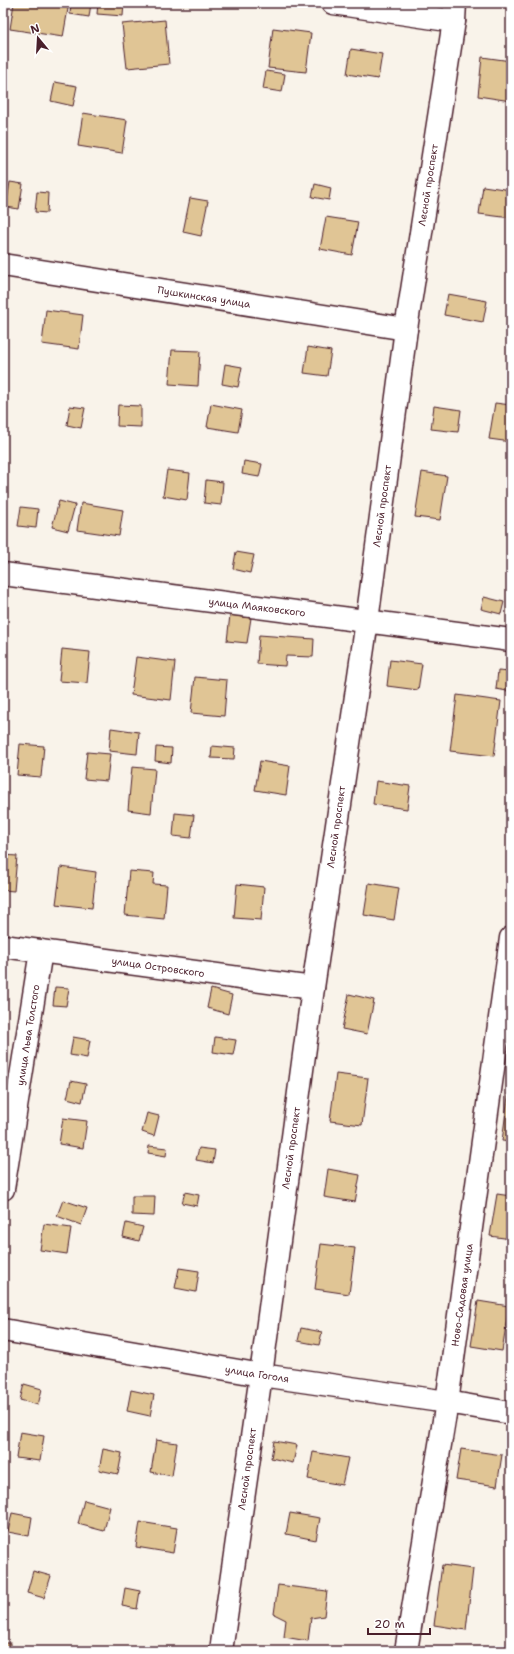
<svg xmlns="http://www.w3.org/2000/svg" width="514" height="1654" font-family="'Shantell Sans',sans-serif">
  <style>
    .building { fill: #e0c595; stroke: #4a1f2b }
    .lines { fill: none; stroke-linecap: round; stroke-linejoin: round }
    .minor-casing { stroke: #4a1f2b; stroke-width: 25 }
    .minor { stroke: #fff; stroke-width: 22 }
    .labels { text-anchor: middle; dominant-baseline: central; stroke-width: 3; stroke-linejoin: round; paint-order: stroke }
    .street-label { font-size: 10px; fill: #4a1f2b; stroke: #fff }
  </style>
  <rect width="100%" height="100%" fill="#f9f3ea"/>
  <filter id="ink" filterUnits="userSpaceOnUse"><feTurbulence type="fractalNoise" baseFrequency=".025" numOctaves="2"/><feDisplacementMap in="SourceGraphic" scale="8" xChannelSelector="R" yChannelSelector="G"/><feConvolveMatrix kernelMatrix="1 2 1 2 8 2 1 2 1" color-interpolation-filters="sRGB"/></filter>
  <g filter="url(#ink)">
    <g class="building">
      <polygon points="14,3 69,3 63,37 10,29"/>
      <polygon points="71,3 91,3 89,17 70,14"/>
      <polygon points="98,3 124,3 123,16 97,14"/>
      <polygon points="165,20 169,64 127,68 122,24"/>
      <polygon points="273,28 311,33 306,72 268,68"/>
      <polygon points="351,49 382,54 378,79 347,74"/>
      <polygon points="482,57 511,61 511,101 478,96"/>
      <polygon points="266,71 285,74 282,92 263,89"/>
      <polygon points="55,82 77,86 73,106 51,101"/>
      <polygon points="83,113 127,120 122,153 78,146"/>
      <polygon points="10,182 23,184 19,209 6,207"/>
      <polygon points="315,184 331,188 329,200 312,197"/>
      <polygon points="483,186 511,190 511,218 479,214"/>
      <polygon points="37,192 48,193 47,213 35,212"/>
      <polygon points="190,198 208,201 201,236 183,232"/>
      <polygon points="326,217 358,222 352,255 320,249"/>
      <polygon points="448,294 487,301 483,322 444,315"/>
      <polygon points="46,310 83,315 79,349 42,344"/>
      <polygon points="308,347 331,351 327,376 304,373"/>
      <polygon points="172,350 200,351 198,386 169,384"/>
      <polygon points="225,364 242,367 238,387 222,384"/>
      <polygon points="495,403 511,405 511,442 489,439"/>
      <polygon points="211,404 242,410 238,432 207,427"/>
      <polygon points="118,405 141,406 141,427 117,426"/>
      <polygon points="70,406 85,408 81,428 67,425"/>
      <polygon points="434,406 461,410 458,432 431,429"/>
      <polygon points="244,461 262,464 259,477 242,474"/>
      <polygon points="167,470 190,473 187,500 163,496"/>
      <polygon points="422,472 447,476 440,520 415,517"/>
      <polygon points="206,480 223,482 221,505 204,503"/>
      <polygon points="3,492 7,492 3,517"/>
      <polygon points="59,501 75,505 68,531 52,527"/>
      <polygon points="81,503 123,510 119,536 77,530"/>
      <polygon points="21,507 38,509 36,528 18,526"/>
      <polygon points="236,552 254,555 250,573 233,569"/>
      <polygon points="484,597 504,602 501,614 481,609"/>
      <polygon points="230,615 251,618 247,643 227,641"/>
      <polygon points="259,635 314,639 313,657 286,656 285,666 257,664"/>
      <polygon points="62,649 90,652 87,683 59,681"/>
      <polygon points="136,657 175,662 171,700 131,695"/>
      <polygon points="390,660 422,664 418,690 387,686"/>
      <polygon points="498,671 510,672 507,691 496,689"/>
      <polygon points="195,677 227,680 224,716 191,713"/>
      <polygon points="457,695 501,701 494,756 450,751"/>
      <polygon points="111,728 139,732 137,754 109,751"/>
      <polygon points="20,744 44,746 41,777 17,775"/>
      <polygon points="212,746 235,748 234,759 211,758"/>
      <polygon points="156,747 172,748 171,763 155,761"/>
      <polygon points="87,752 110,754 107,781 84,779"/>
      <polygon points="260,761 290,766 286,795 255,790"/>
      <polygon points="132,767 155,769 151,813 128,810"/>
      <polygon points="376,781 410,786 407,809 373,804"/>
      <polygon points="175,813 194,815 191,838 173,836"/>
      <polygon points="3,855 17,856 14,891 3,890"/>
      <polygon points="61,867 96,872 92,908 56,904"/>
      <polygon points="129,871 154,873 153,884 167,885 164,919 125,915"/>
      <polygon points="369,883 399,888 394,920 364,915"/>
      <polygon points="237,884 264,887 261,920 234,918"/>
      <polygon points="55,987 69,988 66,1006 53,1005"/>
      <polygon points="211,989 232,995 228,1014 207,1008"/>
      <polygon points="349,994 374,1000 367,1034 342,1029"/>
      <polygon points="73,1037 90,1040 87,1058 70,1055"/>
      <polygon points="215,1037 236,1040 233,1055 213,1052"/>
      <polygon points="336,1074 368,1078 362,1125 330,1121"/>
      <polygon points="71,1081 86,1084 82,1102 67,1098"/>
      <polygon points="509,1089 511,1090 511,1142 502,1141"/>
      <polygon points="147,1113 159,1116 154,1136 142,1132"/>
      <polygon points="63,1118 87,1121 83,1148 59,1144"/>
      <polygon points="149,1146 167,1148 166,1156 148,1153"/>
      <polygon points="199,1148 215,1150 213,1163 196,1160"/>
      <polygon points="328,1169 360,1175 355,1202 324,1197"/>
      <polygon points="185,1192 199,1195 197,1206 182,1203"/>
      <polygon points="497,1194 511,1196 511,1239 490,1236"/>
      <polygon points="132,1196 155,1196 154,1216 132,1215"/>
      <polygon points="63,1200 87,1208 81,1225 57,1216"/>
      <polygon points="126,1223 143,1227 139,1241 123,1237"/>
      <polygon points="44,1224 71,1228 67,1254 40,1250"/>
      <polygon points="321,1244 355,1248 349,1294 315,1289"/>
      <polygon points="179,1268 199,1271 196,1292 175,1288"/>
      <polygon points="478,1301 509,1306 502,1351 471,1346"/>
      <polygon points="301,1328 322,1332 319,1345 298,1341"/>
      <polygon points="24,1384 42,1389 38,1405 20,1400"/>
      <polygon points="131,1390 154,1395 150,1416 127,1411"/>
      <polygon points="20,1432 44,1436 40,1461 16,1458"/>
      <polygon points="156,1440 177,1443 172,1476 151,1472"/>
      <polygon points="274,1441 297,1445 293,1463 271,1458"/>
      <polygon points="103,1449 122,1453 118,1474 99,1470"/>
      <polygon points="461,1449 502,1455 497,1486 456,1480"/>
      <polygon points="313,1452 348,1458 342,1485 308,1479"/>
      <polygon points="84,1500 110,1507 104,1531 78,1524"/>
      <polygon points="12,1513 32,1517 29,1536 8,1532"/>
      <polygon points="290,1513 320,1518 316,1540 286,1534"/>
      <polygon points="140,1522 177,1528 173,1553 136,1547"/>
      <polygon points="442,1565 473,1569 466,1630 434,1625"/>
      <polygon points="33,1571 51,1576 44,1598 27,1593"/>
      <polygon points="278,1585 327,1591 324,1616 311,1618 308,1641 284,1637 286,1620 274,1614"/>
      <polygon points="125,1588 140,1591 137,1609 122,1606"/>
      <rect x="3" y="1643" width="7" height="8"/>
    </g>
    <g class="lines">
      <g class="minor-casing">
        <g id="minor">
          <polyline points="333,3 454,21"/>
          <polyline points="3,265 406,329"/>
          <polyline points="3,574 511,640"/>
          <polyline points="3,946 313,988"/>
          <polyline points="3,1189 41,951"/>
          <polyline points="3,1330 261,1375 447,1402 511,1413"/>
          <polyline points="221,1651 261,1375 313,988 367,621 406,329 454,21 455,3"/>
          <polyline points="406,1651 447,1402 511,938"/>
        </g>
      </g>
      <use href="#minor" class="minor"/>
    </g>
  </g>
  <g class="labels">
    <g class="street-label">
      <text transform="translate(428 185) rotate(-81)">Лесной проспект</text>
      <text transform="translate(204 297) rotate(9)">Пушкинская улица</text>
      <text transform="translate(382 506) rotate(-82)">Лесной проспект</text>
      <text transform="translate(257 607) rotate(7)">улица Маяковского</text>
      <text transform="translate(336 827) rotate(-82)">Лесной проспект</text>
      <text transform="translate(158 967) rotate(8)">улица Островского</text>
      <text transform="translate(28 1035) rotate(-81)">улица Льва Толстого</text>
      <text transform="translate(291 1148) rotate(-82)">Лесной проспект</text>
      <text transform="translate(462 1295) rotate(-82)">Ново-Садовая улица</text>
      <text transform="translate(257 1374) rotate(9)">улица Гоголя</text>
      <text transform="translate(247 1469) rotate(-82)">Лесной проспект</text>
    </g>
  </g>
  <rect width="514" height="1654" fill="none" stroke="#fff" stroke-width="16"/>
  <rect x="8" y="8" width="498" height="1638" fill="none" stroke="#4a1f2b" stroke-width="1.5" filter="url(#ink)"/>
  <g transform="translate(38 38) rotate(342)" stroke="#ffffff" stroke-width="3" paint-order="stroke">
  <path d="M0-3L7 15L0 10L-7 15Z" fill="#4a1f2b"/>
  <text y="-6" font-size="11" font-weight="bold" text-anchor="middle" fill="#4a1f2b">N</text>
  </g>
  <path d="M368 1628v6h62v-6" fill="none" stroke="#4a1f2b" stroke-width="2"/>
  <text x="374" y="1628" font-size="12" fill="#4a1f2b" stroke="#ffffff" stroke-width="3" paint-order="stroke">20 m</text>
</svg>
